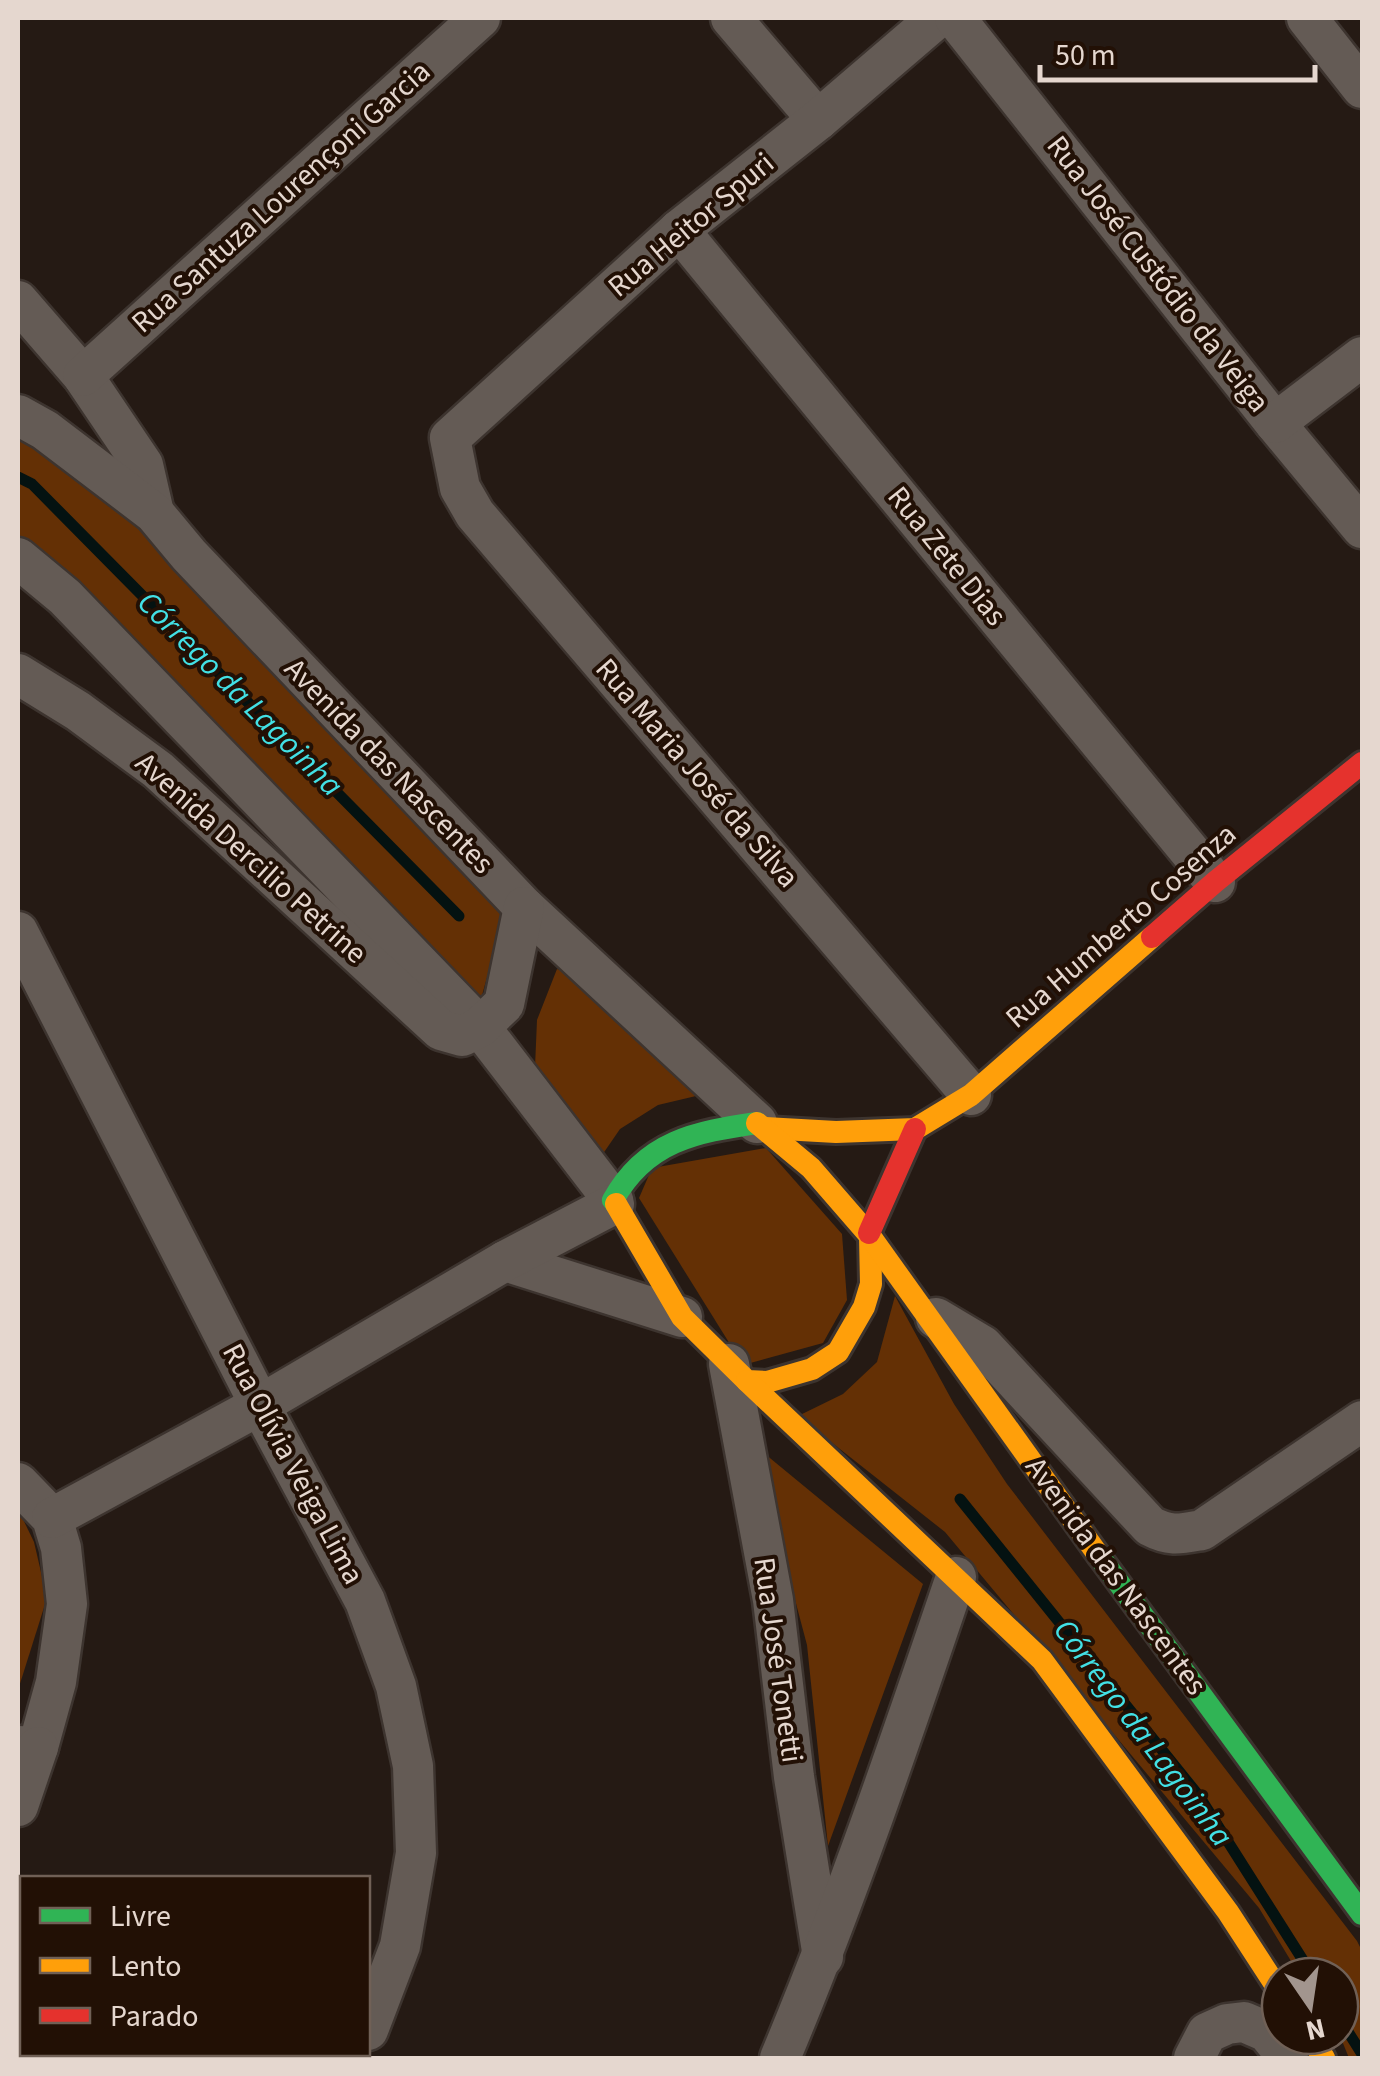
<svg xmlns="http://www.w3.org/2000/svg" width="1380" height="2076" font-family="'Source Sans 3',sans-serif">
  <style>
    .green { fill: #643005 }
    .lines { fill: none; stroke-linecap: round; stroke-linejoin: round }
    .stream { stroke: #041211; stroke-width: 11 }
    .street-casing { stroke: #3d342f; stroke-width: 45 }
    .fast-casing { stroke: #3d342f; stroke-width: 28 }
    .slow-casing { stroke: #3d342f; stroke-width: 28 }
    .jam-casing { stroke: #3d342f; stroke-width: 28 }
    .street { stroke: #645b55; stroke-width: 40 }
    .fast { stroke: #30b455; stroke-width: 22 }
    .slow { stroke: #ff9f0a; stroke-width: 22 }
    .jam { stroke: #e5322d; stroke-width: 22 }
    .labels { text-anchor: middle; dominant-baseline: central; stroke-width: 8; stroke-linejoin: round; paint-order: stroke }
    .street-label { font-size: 30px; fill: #e5d7cf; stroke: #221005 }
    .water-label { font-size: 32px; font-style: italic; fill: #42e0e5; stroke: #221005 }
  </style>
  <rect width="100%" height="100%" fill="#251a14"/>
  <g class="green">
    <polygon points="18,435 149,533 506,910 479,1006 71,578 18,537"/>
    <polygon points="557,969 586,979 696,1096 658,1105 620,1129 598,1161 535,1067 537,1020"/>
    <polygon points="766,1148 842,1234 847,1300 823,1343 743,1365 639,1198 652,1168"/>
    <polygon points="895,1296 954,1404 1007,1484 1357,1941 1362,1951 1362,2058 1349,2058 1340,2036 1340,1976 1300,1976 1259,1908 945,1532 798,1416 843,1394 877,1362"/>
    <polygon points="754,1445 923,1584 828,1846 807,1645"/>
    <polygon points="18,1509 34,1542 47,1598 18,1690"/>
  </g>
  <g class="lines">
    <g class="stream">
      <polyline points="18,477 32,484 459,916"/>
      <polyline points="960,1499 1199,1796 1313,1976"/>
      <polyline points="1340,2019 1362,2054"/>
    </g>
    <g class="street-casing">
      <g id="street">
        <polyline points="731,18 818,120"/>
        <polyline points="937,18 818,120 679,230 450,438 460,488 475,514 971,1095"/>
        <polyline points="955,18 1275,423 1362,528"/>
        <polyline points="1307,18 1362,88"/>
        <polyline points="679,230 1215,882"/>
        <polyline points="18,301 83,376 143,465 154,513"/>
        <polyline points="83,376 480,18"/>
        <polyline points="18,415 45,430 154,513 189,555 524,907 757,1123"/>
        <polyline points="1275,423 1362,357"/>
        <polyline points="18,558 65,597 480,1027 613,1200"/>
        <polyline points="18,674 78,711 158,770 441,1030 462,1036 480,1027 504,1004 524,907"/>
        <polyline points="18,932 260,1405 365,1601 396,1686 413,1766 416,1853 400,1946 368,2030"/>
        <polyline points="505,1261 682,1317"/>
        <path d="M936,1318L983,1346L1150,1526C1171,1537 1180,1534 1202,1530L1362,1421"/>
        <polyline points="729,1364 773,1600 794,1777 823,1957"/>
        <polyline points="18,1483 52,1518 61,1548 67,1604 56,1682 38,1747 18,1746"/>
        <polyline points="52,1518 260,1405 505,1261 614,1204"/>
        <polyline points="18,1806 38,1747"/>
        <path d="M780,2058C846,1901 901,1739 956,1577"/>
        <polyline points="1194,2058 1207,2033 1227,2024 1244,2022 1267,2032 1288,2058"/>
      </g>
    </g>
    <g class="fast-casing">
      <g id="fast">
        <path d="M616,1204L613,1200C646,1141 695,1132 757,1123"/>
        <polyline points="1099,1556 1362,1914"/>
      </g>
    </g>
    <g class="slow-casing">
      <g id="slow">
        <polyline points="765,1128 836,1132 915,1129 971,1095 1152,937"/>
        <polyline points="616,1204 682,1317 747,1381 767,1382 812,1369 838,1352 864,1307 871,1284 870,1236 811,1168 757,1123"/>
        <polyline points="870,1236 1099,1556"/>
        <polyline points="747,1381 1042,1660 1228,1912 1280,1992"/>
        <polyline points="1309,2036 1324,2058"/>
      </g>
    </g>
    <g class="jam-casing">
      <g id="jam">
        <polyline points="1152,937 1215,882 1362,763"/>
        <polyline points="869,1233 915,1129"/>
      </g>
    </g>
    <use href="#street" class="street"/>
    <use href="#fast" class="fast"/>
    <use href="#slow" class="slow"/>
    <use href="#jam" class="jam"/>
  </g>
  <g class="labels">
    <g class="street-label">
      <text transform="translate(281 197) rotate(-42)">Rua Santuza Lourençoni Garcia</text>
      <text transform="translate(691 225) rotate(-40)">Rua Heitor Spuri</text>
      <text transform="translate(1158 274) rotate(52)">Rua José Custódio da Veiga</text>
      <text transform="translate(947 556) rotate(51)">Rua Zete Dias</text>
      <text transform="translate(389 766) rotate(46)">Avenida das Nascentes</text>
      <text transform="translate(697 773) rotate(49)">Rua Maria José da Silva</text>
      <text transform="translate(251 858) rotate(42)">Avenida Dercilio Petrine</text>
      <text transform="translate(1121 926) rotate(-41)">Rua Humberto Cosenza</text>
      <text transform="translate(293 1464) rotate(62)">Rua Olívia Veiga Lima</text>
      <text transform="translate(1116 1576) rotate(54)">Avenida das Nascentes</text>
      <text transform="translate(778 1660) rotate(82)">Rua José Tonetti</text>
    </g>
    <g class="water-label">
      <text transform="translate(240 694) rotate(45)">Córrego da Lagoinha</text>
      <text transform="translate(1143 1733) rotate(53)">Córrego da Lagoinha</text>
    </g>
  </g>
  <rect width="1380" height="2076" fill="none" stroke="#e5d7cf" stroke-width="40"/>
  <rect x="20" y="1876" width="350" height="180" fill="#221005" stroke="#706056" stroke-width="2.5"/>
  <rect x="40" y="1908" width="50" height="15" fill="#30b455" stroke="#706056" stroke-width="2.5"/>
  <text x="110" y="1926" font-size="30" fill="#e5d7cf">Livre</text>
  <rect x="40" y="1958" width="50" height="15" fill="#ff9f0a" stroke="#706056" stroke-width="2.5"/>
  <text x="110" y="1976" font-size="30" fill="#e5d7cf">Lento</text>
  <rect x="40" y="2008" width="50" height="15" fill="#e5322d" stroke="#706056" stroke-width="2.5"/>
  <text x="110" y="2026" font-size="30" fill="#e5d7cf">Parado</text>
  <g transform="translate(1310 2006) rotate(167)"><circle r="48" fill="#221005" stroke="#706056" stroke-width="2.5"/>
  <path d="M0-8L18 38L0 25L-18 38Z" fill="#a2958e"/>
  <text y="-15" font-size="28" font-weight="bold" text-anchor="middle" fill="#e5d7cf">N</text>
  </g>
  <path d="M1040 65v15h275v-15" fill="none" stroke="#e5d7cf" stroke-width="5"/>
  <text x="1055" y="65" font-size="30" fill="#e5d7cf" stroke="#221005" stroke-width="8" paint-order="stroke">50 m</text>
</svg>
